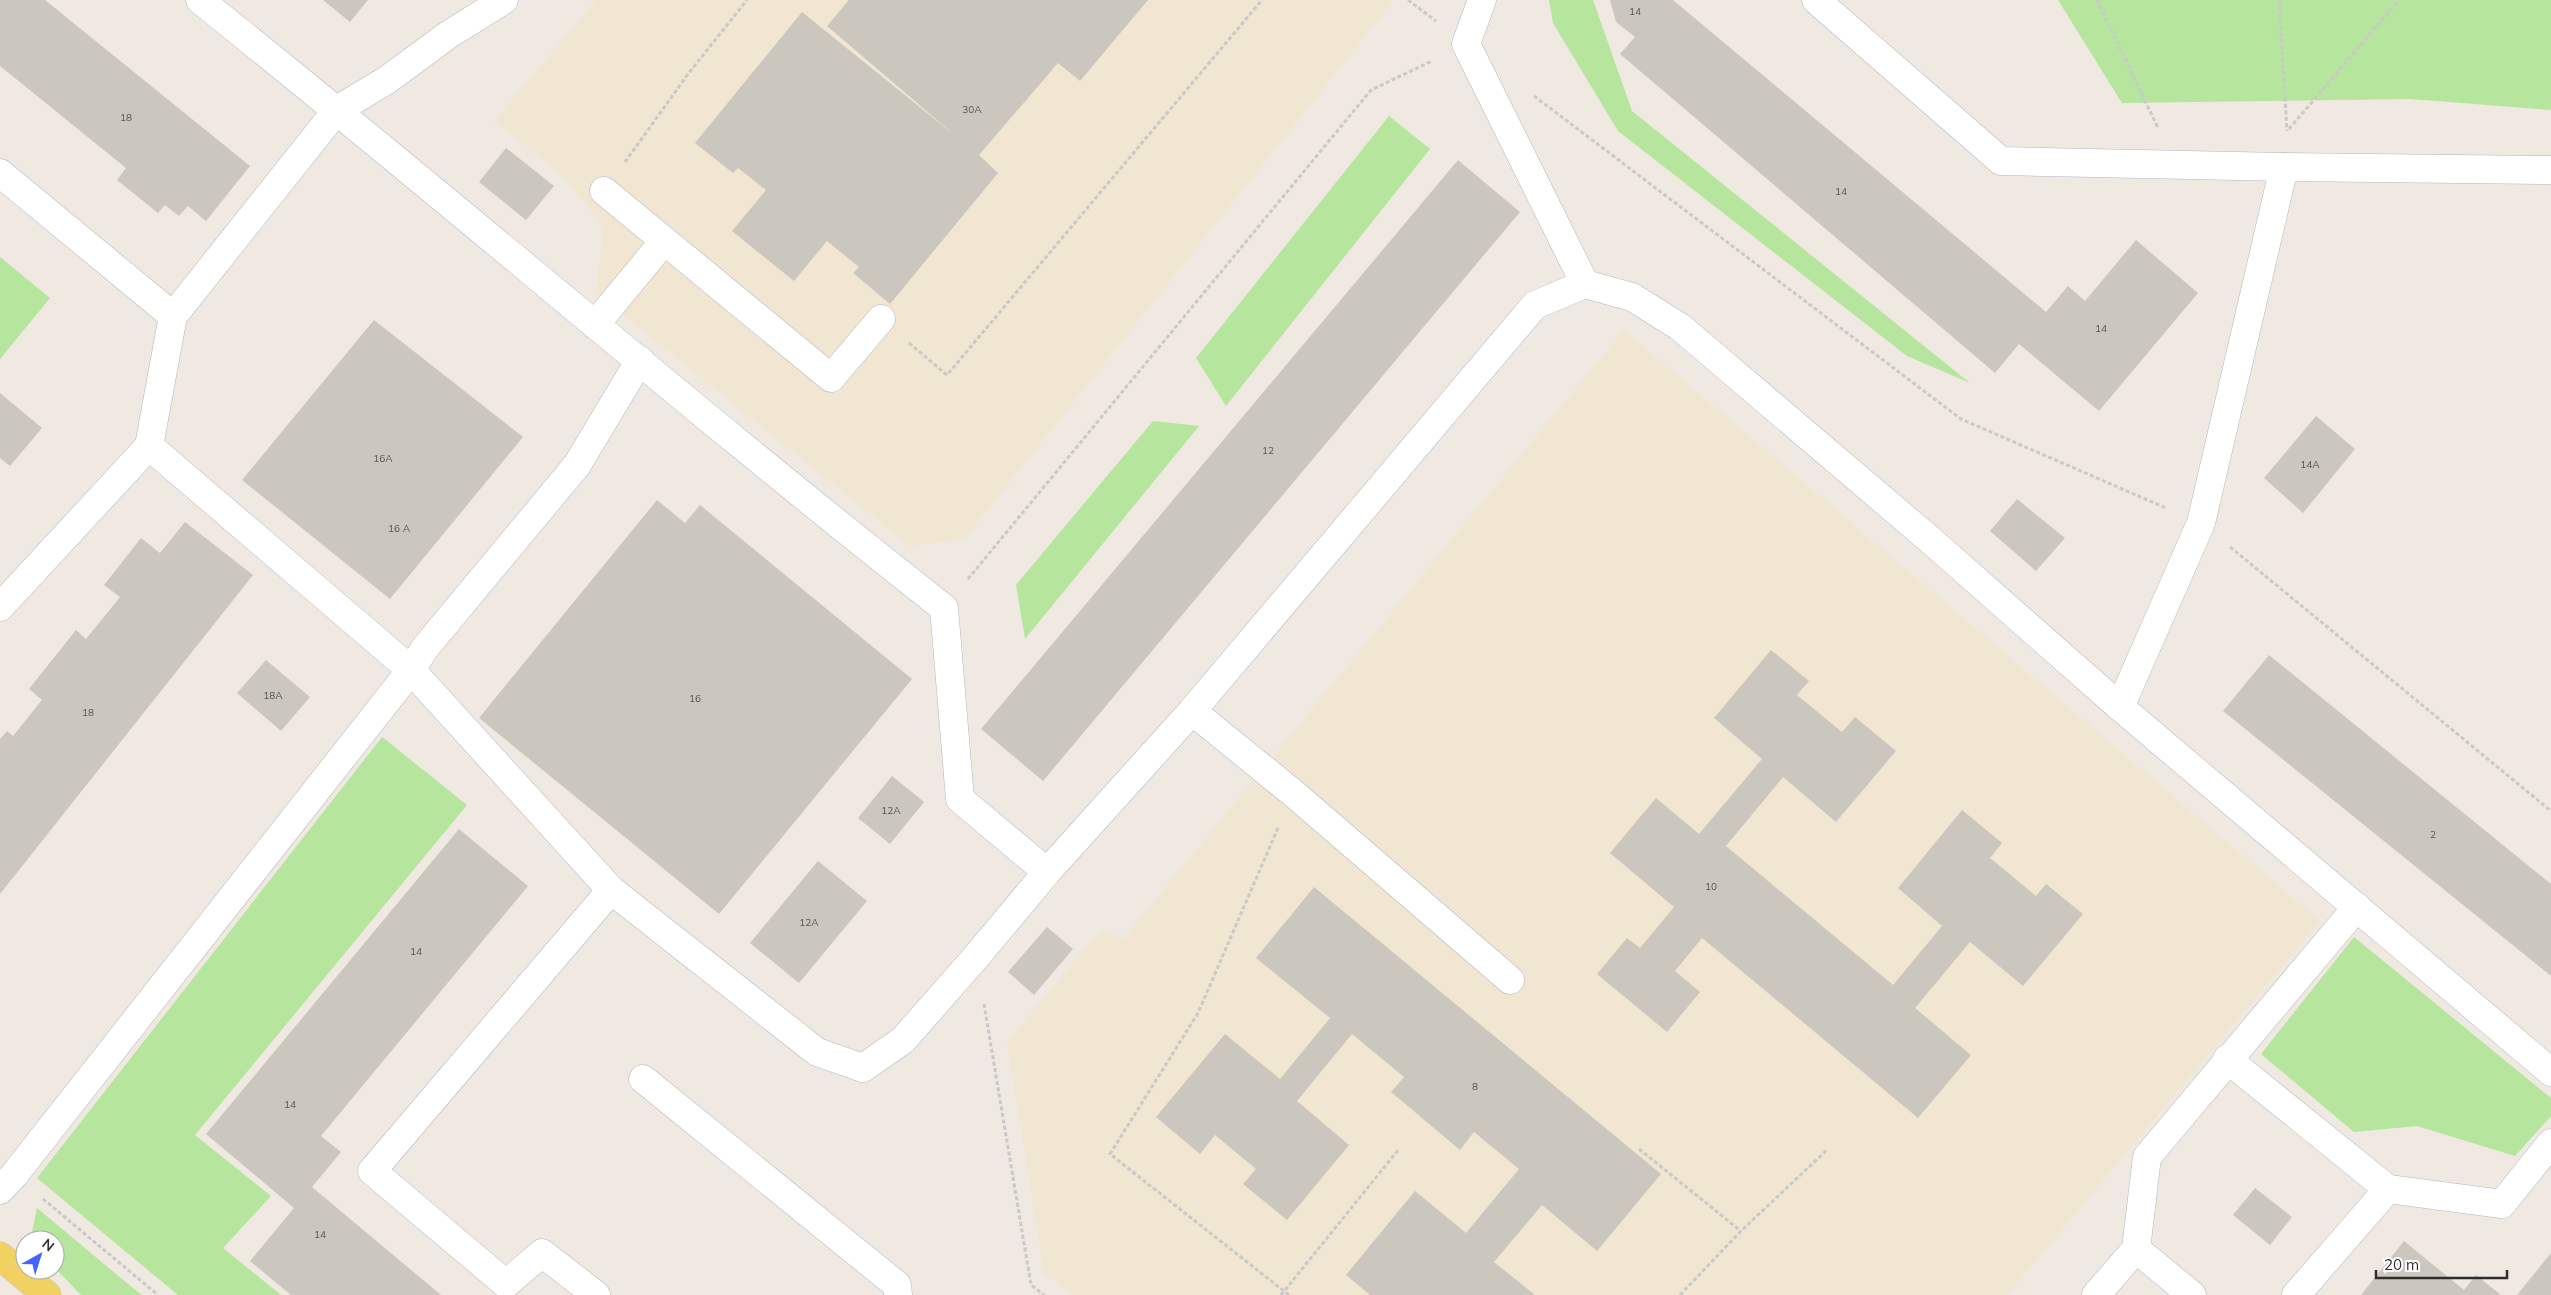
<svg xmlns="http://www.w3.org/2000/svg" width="2551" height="1295" font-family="Mulish,sans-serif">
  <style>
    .education { fill: #f0e6d1 }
    .green { fill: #b6e59e }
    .building { fill: #cbc7bf }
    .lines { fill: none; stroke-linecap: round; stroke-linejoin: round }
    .minor-casing { stroke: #b4b7c1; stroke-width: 29 }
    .major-casing { stroke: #c9c9c9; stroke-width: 29 }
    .path { stroke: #c9c9c9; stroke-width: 3; stroke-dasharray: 4 2.5; stroke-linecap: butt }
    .minor { stroke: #fff; stroke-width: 28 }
    .major { stroke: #f2d163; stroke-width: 28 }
    .labels { text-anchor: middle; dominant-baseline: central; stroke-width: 4; stroke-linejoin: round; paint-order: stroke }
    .number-label { font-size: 10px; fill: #555452 }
  </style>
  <rect width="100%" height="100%" fill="#efe9e1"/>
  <g class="education">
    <polygon points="596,0 1394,0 964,539 910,546 596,293 604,226 562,175 494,121"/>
    <polygon points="1624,330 2320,921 2007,1295 1073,1295 1044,1273 1007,1042 1090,943 1104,930 1123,939"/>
  </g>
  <g class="green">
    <polygon points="1549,0 1593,0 1632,111 1970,383 1907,356 1618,131 1553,23"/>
    <polygon points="2058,0 2551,0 2551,110 2410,99 2122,103"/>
    <polygon points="1389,116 1430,149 1226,406 1196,358"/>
    <polygon points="0,257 50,298 0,359"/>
    <polygon points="1153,421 1199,426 1025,639 1016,585"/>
    <polygon points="382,737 467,805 195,1135 271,1196 223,1248 281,1295 178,1295 37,1178"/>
    <polygon points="2354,937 2551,1098 2551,1116 2515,1156 2417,1126 2354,1132 2261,1054"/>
    <polygon points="37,1208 128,1284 142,1295 81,1295 55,1268 55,1240 36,1240 32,1232"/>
  </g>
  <g class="building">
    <polygon points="0,0 45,0 250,166 206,221 188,206 179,216 165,205 158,213 117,180 126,168 0,66"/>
    <polygon points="323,0 368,0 350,22"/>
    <polygon points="849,0 1148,0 1080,81 1058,63 979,155 998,173 890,304 853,273 859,267 827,241 794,281 732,231 766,190 738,168 733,173 695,143 802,12 957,137 827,26"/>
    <polygon points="1610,0 1673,0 2046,312 2068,286 2085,301 2136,240 2198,293 2099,411 2019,344 1995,373 1620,54 1635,37 1616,22"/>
    <polygon points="506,148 554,186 526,220 479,182"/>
    <polygon points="1458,160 1520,212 1043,781 981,729"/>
    <polygon points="374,320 523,437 390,599 242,480"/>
    <polygon points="0,393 42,428 10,466 0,458"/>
    <polygon points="2316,416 2355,449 2303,513 2264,478"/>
    <polygon points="2017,499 2065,538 2036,571 1990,531"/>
    <polygon points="657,500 685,523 700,505 912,679 719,914 479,718"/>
    <polygon points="185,522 253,575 0,894 0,739 7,731 13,736 42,700 29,689 76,630 86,639 120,597 104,585 141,538 160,553"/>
    <polygon points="1771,650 1809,681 1797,695 1842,732 1855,717 1896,751 1836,822 1783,777 1726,846 1893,985 1942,926 1898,888 1962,810 2002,843 1990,858 2036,896 2046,884 2083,914 2023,986 1970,942 1915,1008 1971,1055 1918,1118 1702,938 1675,971 1700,992 1667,1032 1597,974 1627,938 1640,948 1674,907 1610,853 1656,798 1699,834 1762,759 1714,718"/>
    <polygon points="2269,655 2551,884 2551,976 2223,711"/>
    <polygon points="266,660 310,697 281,731 237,693"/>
    <polygon points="892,776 924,802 890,844 858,818"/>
    <polygon points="459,829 528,886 321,1136 341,1152 312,1187 441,1295 291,1295 250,1261 294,1208 206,1134"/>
    <polygon points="818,861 867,901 799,983 750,943"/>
    <polygon points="1314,887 1661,1174 1597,1251 1542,1205 1494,1262 1535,1295 1370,1295 1346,1275 1415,1191 1466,1233 1519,1169 1474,1132 1460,1150 1391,1092 1404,1077 1352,1034 1297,1101 1349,1145 1287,1220 1243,1184 1256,1169 1215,1135 1200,1154 1156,1117 1225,1034 1280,1079 1330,1018 1256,958"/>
    <polygon points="1047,927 1073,949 1034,995 1008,972"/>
    <polygon points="2255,1188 2292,1217 2270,1245 2233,1215"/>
    <polygon points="2404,1241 2464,1290 2476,1275 2501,1295 2361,1295"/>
    <polygon points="2551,1253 2551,1295 2517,1295"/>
  </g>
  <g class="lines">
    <g class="minor-casing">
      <g id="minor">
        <path d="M200,0C450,200 692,410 944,608L960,799L1047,872"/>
        <polyline points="504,0 448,35 387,80 337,110 173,316 149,446 411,670 611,890 817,1052 863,1068 903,1040 976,957 1047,872 1192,711 1535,305 1585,284 1632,297 1680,327 1928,538 2120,707 2551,1072"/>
        <polyline points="1482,0 1466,44 1585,284"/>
        <polyline points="1816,0 2001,161 2284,167"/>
        <polyline points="0,173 173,316"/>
        <polyline points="604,191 831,378 881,319"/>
        <polyline points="595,325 664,241"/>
        <polyline points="0,607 149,446"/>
        <polyline points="2120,707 2201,523 2284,167 2551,170"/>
        <polyline points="1192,711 1293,793 1510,980"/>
        <polyline points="2227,1059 2388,1189 2502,1204 2551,1143"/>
        <polyline points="643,1079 897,1285 898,1295"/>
        <polyline points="0,1190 14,1175 411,670 425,648 577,465 640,360"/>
        <polyline points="2136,1249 2192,1295"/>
        <polyline points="596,1295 542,1253 506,1284 372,1171 611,890"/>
        <polyline points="2096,1295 2136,1249 2147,1157 2357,907"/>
        <polyline points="2296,1295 2388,1189"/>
      </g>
    </g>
    <g class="major-casing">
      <polyline id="major" points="0,1256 47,1295"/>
    </g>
    <g class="path">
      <polyline points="1408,0 1436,21"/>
      <polyline points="2097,0 2158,128"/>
      <polyline points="2279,0 2287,131"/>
      <polyline points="1534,96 1961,419 2166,508"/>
      <polyline points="2289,129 2399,0"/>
      <polyline points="625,162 688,74 747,0"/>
      <polyline points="909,343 947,375 1262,0"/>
      <polyline points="2230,547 2551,811"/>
      <polyline points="968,579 1371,90 1432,61"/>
      <polyline points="1278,828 1198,1013 1110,1154 1289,1295"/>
      <polyline points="984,1004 1031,1285 1044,1295"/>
      <polyline points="1639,1149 1741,1231"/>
      <polyline points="43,1199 158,1295"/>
      <polyline points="1281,1295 1399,1149"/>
      <polyline points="1680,1295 1741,1231 1828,1149"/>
    </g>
    <use href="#minor" class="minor"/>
    <use href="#major" class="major"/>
  </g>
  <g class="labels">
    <g class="number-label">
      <text x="1635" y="11">14</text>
      <text x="972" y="109">30А</text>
      <text x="126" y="117">18</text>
      <text x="1841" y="191">14</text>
      <text x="2101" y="328">14</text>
      <text x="1268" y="450">12</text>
      <text x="383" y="458">16А</text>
      <text x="2310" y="464">14А</text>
      <text x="399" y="528">16 А</text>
      <text x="273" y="695">18А</text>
      <text x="695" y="698">16</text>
      <text x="88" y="712">18</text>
      <text x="891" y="810">12А</text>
      <text x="2433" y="834">2</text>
      <text x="1711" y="886">10</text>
      <text x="809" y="922">12А</text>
      <text x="416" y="951">14</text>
      <text x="1475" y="1086">8</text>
      <text x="290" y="1104">14</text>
      <text x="320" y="1234">14</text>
    </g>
  </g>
  <g transform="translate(40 1255) rotate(39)"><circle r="24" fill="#ffffff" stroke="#ababab"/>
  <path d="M0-4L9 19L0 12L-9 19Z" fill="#4264fb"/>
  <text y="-8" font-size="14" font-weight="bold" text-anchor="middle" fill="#2e2e2e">N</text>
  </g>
  <path d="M2376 1270v8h131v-8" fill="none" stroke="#2e2e2e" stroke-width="2.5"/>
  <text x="2384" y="1270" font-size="15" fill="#2e2e2e" stroke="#ffffff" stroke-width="4" paint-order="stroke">20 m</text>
</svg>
